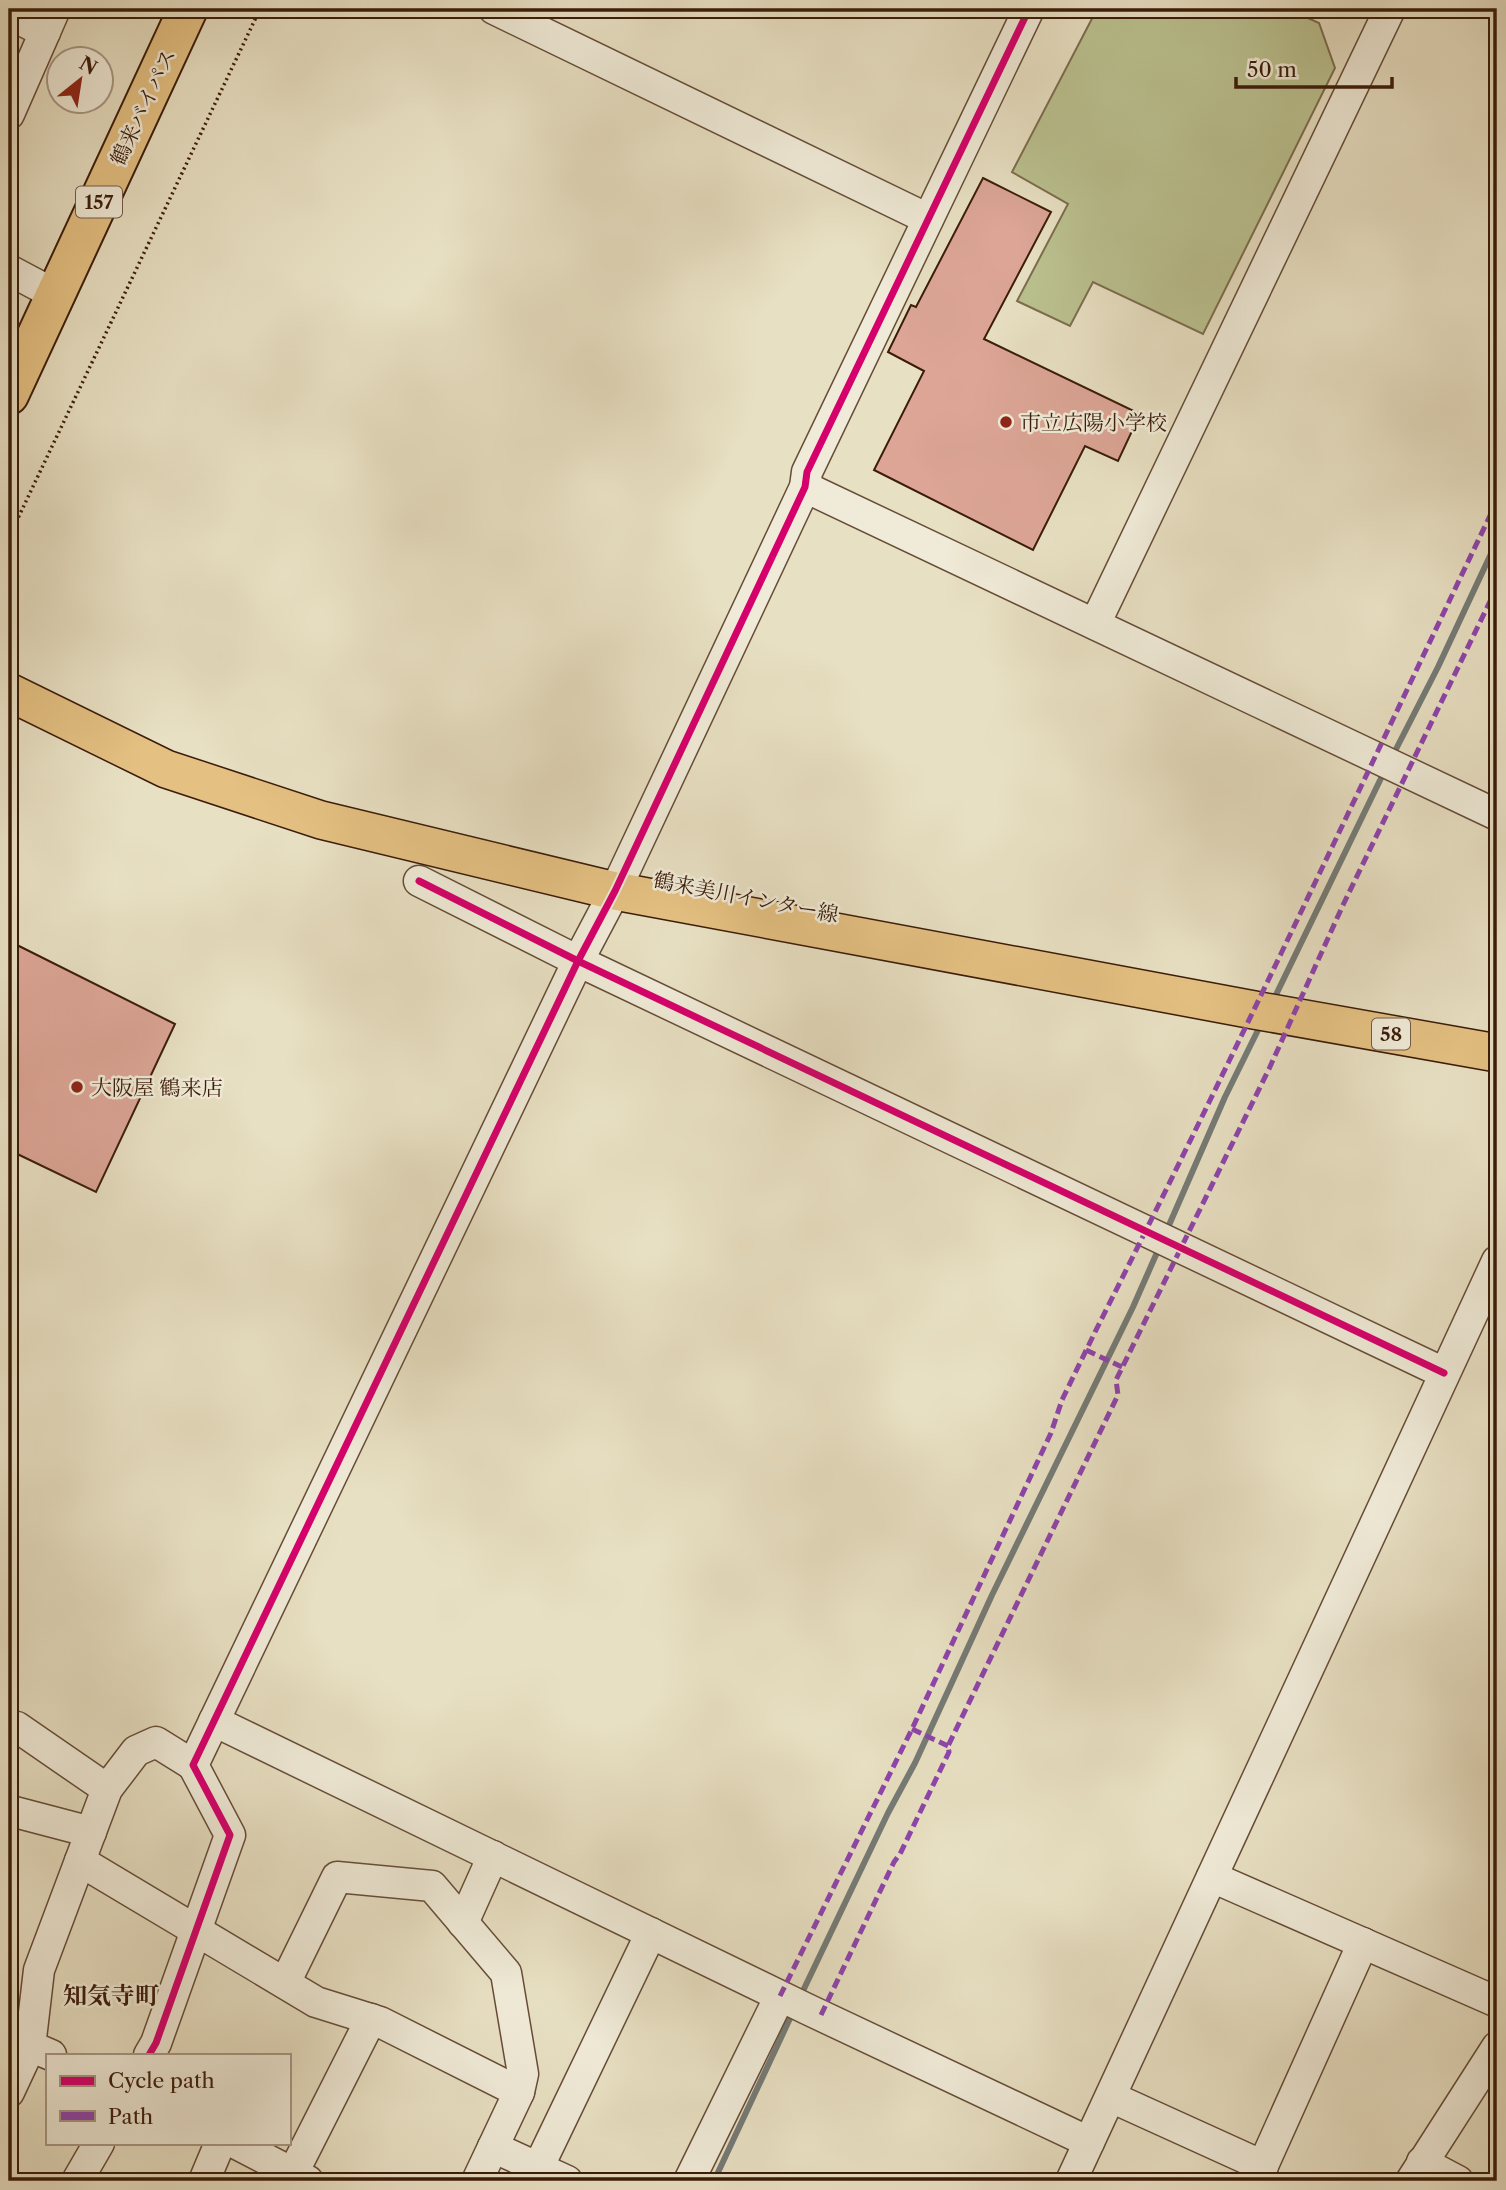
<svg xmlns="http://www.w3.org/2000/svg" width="1506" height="2190" font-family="'Libre Caslon Text','Noto Serif JP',serif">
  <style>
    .green { fill: #bbc190; stroke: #7b6e4d; stroke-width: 2 }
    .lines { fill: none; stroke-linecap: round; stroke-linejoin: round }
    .stream { stroke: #757b76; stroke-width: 6 }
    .building { fill: #dca596; stroke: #3b1c0a; stroke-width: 2 }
    .minor-casing { stroke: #664d38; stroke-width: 33 }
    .major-casing { stroke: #3b1c0a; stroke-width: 40 }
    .highway-casing { stroke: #3b1c0a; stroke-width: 42 }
    .path { stroke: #3b1c0a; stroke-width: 3.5; stroke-dasharray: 2 3.5; stroke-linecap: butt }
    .minor { stroke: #f0ebd8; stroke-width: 30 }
    .major { stroke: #e4c082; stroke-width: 37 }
    .highway { stroke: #e4c082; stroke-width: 38 }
    .quiet { stroke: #8e44ad; stroke-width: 5; stroke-dasharray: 10 5; stroke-linecap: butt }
    .cycleway-casing { stroke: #f0ebd8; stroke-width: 11 }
    .cycleway { stroke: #d6006c; stroke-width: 7 }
    .poi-dot { fill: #8f2418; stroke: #f0ebd8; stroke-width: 2.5 }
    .labels { text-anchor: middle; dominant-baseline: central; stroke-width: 5; stroke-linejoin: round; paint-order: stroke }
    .shield { fill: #f0ebd8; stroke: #715a48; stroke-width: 2 }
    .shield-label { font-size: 19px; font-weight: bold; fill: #3b1c0a }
    .street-label { font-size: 21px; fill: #3b1c0a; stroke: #f0ebd8 }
    .poi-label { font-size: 21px; fill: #3b1c0a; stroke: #f0ebd8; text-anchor: start }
    .quarter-label { font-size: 24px; font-weight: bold; fill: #3b1c0a; stroke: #f0ebd8 }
  </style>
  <rect width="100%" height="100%" fill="#e8e0c3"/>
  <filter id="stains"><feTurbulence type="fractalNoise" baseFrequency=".00286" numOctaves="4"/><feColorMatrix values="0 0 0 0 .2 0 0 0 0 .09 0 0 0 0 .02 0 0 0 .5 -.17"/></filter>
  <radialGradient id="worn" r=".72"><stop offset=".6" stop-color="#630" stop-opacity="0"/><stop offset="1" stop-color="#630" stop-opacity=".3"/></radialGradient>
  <polygon class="green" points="1097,9 1288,9 1319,23 1335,68 1203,334 1093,282 1070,326 1017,301 1068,204 1012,172"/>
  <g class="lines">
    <g class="stream">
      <polyline points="1392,757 1438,667 1497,541"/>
      <polyline points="1272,1003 1385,770"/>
      <polyline points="1166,1232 1225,1097 1262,1022"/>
      <polyline points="801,1995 888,1813 915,1763 992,1595 1133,1307 1159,1248"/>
      <polyline points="714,2181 793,2012"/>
    </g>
  </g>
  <g class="building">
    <polygon points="983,178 1051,212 984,339 1140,414 1118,461 1085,446 1033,550 874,470 924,371 888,352 911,305 916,307"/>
    <polygon points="13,943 175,1024 96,1192 9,1150 9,952"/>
  </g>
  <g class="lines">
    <g class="minor-casing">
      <g id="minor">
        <polyline points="494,9 928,219"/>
        <polyline points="9,14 45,32 55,9"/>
        <polyline points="9,114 45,32"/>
        <polyline points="9,270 56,295"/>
        <polyline points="805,487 1497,815"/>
        <polyline points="1095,624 1390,9"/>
        <polyline points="419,881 578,961 1444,1373"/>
        <polyline points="214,1721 807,2009 1089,2142"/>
        <polyline points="9,1726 17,1727 107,1789"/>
        <polyline points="9,1815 11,1811 91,1832"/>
        <polyline points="80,1861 316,2002 380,2022 519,2092 477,2181"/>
        <polyline points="1212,1877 1497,2002"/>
        <polyline points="463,1923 493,1856"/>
        <polyline points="285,1983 337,1877 432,1886 506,1973 523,2074 519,2092"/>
        <polyline points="9,2037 51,2055"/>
        <polyline points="149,2055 156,2043 230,1835 193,1765 578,961 615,891 805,487 807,472 1029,9"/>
        <polyline points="9,2092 30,2047 39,1970 107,1789 136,1751 156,1742 193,1765"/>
        <polyline points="1111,2097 1263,2166"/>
        <polyline points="235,2143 308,2181"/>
        <polyline points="493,2147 567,2181"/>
        <polyline points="1422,2162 1458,2181"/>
        <polyline points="538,2168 651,1933"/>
        <polyline points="293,2173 371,2019"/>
        <polyline points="77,2181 99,2143"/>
        <polyline points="204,2181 220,2143"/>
        <polyline points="689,2181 780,1996"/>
        <polyline points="1071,2181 1497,1261"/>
        <polyline points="1256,2181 1363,1943"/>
        <polyline points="1411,2181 1497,2047"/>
      </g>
    </g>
    <g class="major-casing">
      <polyline id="major" points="9,692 166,769 321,820 615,891 1254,1010 1497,1053"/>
    </g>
    <g class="highway-casing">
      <polyline id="highway" points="9,395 188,9"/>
    </g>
    <polyline class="path" points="9,537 260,9"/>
    <use href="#minor" class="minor"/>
    <use href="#major" class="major"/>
    <use href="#highway" class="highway"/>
    <g class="quiet">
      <polyline points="1086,1350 1122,1367"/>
      <polyline points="912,1729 948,1746"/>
      <path d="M780,1996L912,1729L1051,1433L1062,1400L1097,1328C1235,1055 1365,777 1497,501"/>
      <polyline points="821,2015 894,1862 900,1854 949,1752 948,1746 1118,1395 1116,1380 1269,1069 1343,905 1497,587"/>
    </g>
    <g class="cycleway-casing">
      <g id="cycleway">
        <polyline points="419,881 578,961 1444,1373"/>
        <polyline points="149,2055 156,2043 230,1835 193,1765 578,961 615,891 805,487 807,472 1029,9"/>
      </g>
    </g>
    <use href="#cycleway" class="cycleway"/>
  </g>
  <g class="poi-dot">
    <circle cx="1006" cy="422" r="7"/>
    <circle cx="77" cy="1087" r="7"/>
  </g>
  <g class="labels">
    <g class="shield">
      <rect x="76" y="186.5" width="46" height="31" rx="5"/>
      <rect x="1372" y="1018.5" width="38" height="31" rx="5"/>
    </g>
    <g class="shield-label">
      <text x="99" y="202">157</text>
      <text x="1391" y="1034">58</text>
    </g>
    <g class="street-label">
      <text transform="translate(143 107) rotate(-65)">鶴来バイパス</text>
      <text transform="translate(746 897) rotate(11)">鶴来美川インター線</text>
    </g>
    <g class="poi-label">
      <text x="1020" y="422">市立広陽小学校</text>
      <text x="91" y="1087">大阪屋 鶴来店</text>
    </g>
    <g class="quarter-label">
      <text x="111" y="1995">知気寺町</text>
    </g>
  </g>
  <rect width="1506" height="2190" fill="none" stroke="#e8e0c3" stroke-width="35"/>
  <rect x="10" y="10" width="1485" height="2169" fill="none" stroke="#3b1c0a" stroke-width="3.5"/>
  <rect x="18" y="18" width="1471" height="2155" fill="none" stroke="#3b1c0a" stroke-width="2"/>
  <rect x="46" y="2054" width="245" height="91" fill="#f0ebd8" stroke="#a89886" stroke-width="2"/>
  <rect x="60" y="2076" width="35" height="10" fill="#d6006c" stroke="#a89886" stroke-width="2"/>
  <text x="108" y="2088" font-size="21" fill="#3b1c0a">Cycle path</text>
  <rect x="60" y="2111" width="35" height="10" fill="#8e44ad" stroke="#a89886" stroke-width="2"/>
  <text x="108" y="2124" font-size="21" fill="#3b1c0a">Path</text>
  <g transform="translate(80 80) rotate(30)"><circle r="33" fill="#f0ebd8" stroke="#a89886" stroke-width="2"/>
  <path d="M0-5L12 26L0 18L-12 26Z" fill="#8f2418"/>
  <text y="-10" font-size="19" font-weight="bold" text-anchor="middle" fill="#3b1c0a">N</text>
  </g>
  <path d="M1236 77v10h156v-10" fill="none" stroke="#3b1c0a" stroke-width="3.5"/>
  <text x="1247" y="77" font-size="21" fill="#3b1c0a" stroke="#f0ebd8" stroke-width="5" paint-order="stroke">50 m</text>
  <rect width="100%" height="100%" filter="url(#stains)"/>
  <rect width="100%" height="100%" fill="url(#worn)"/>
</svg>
